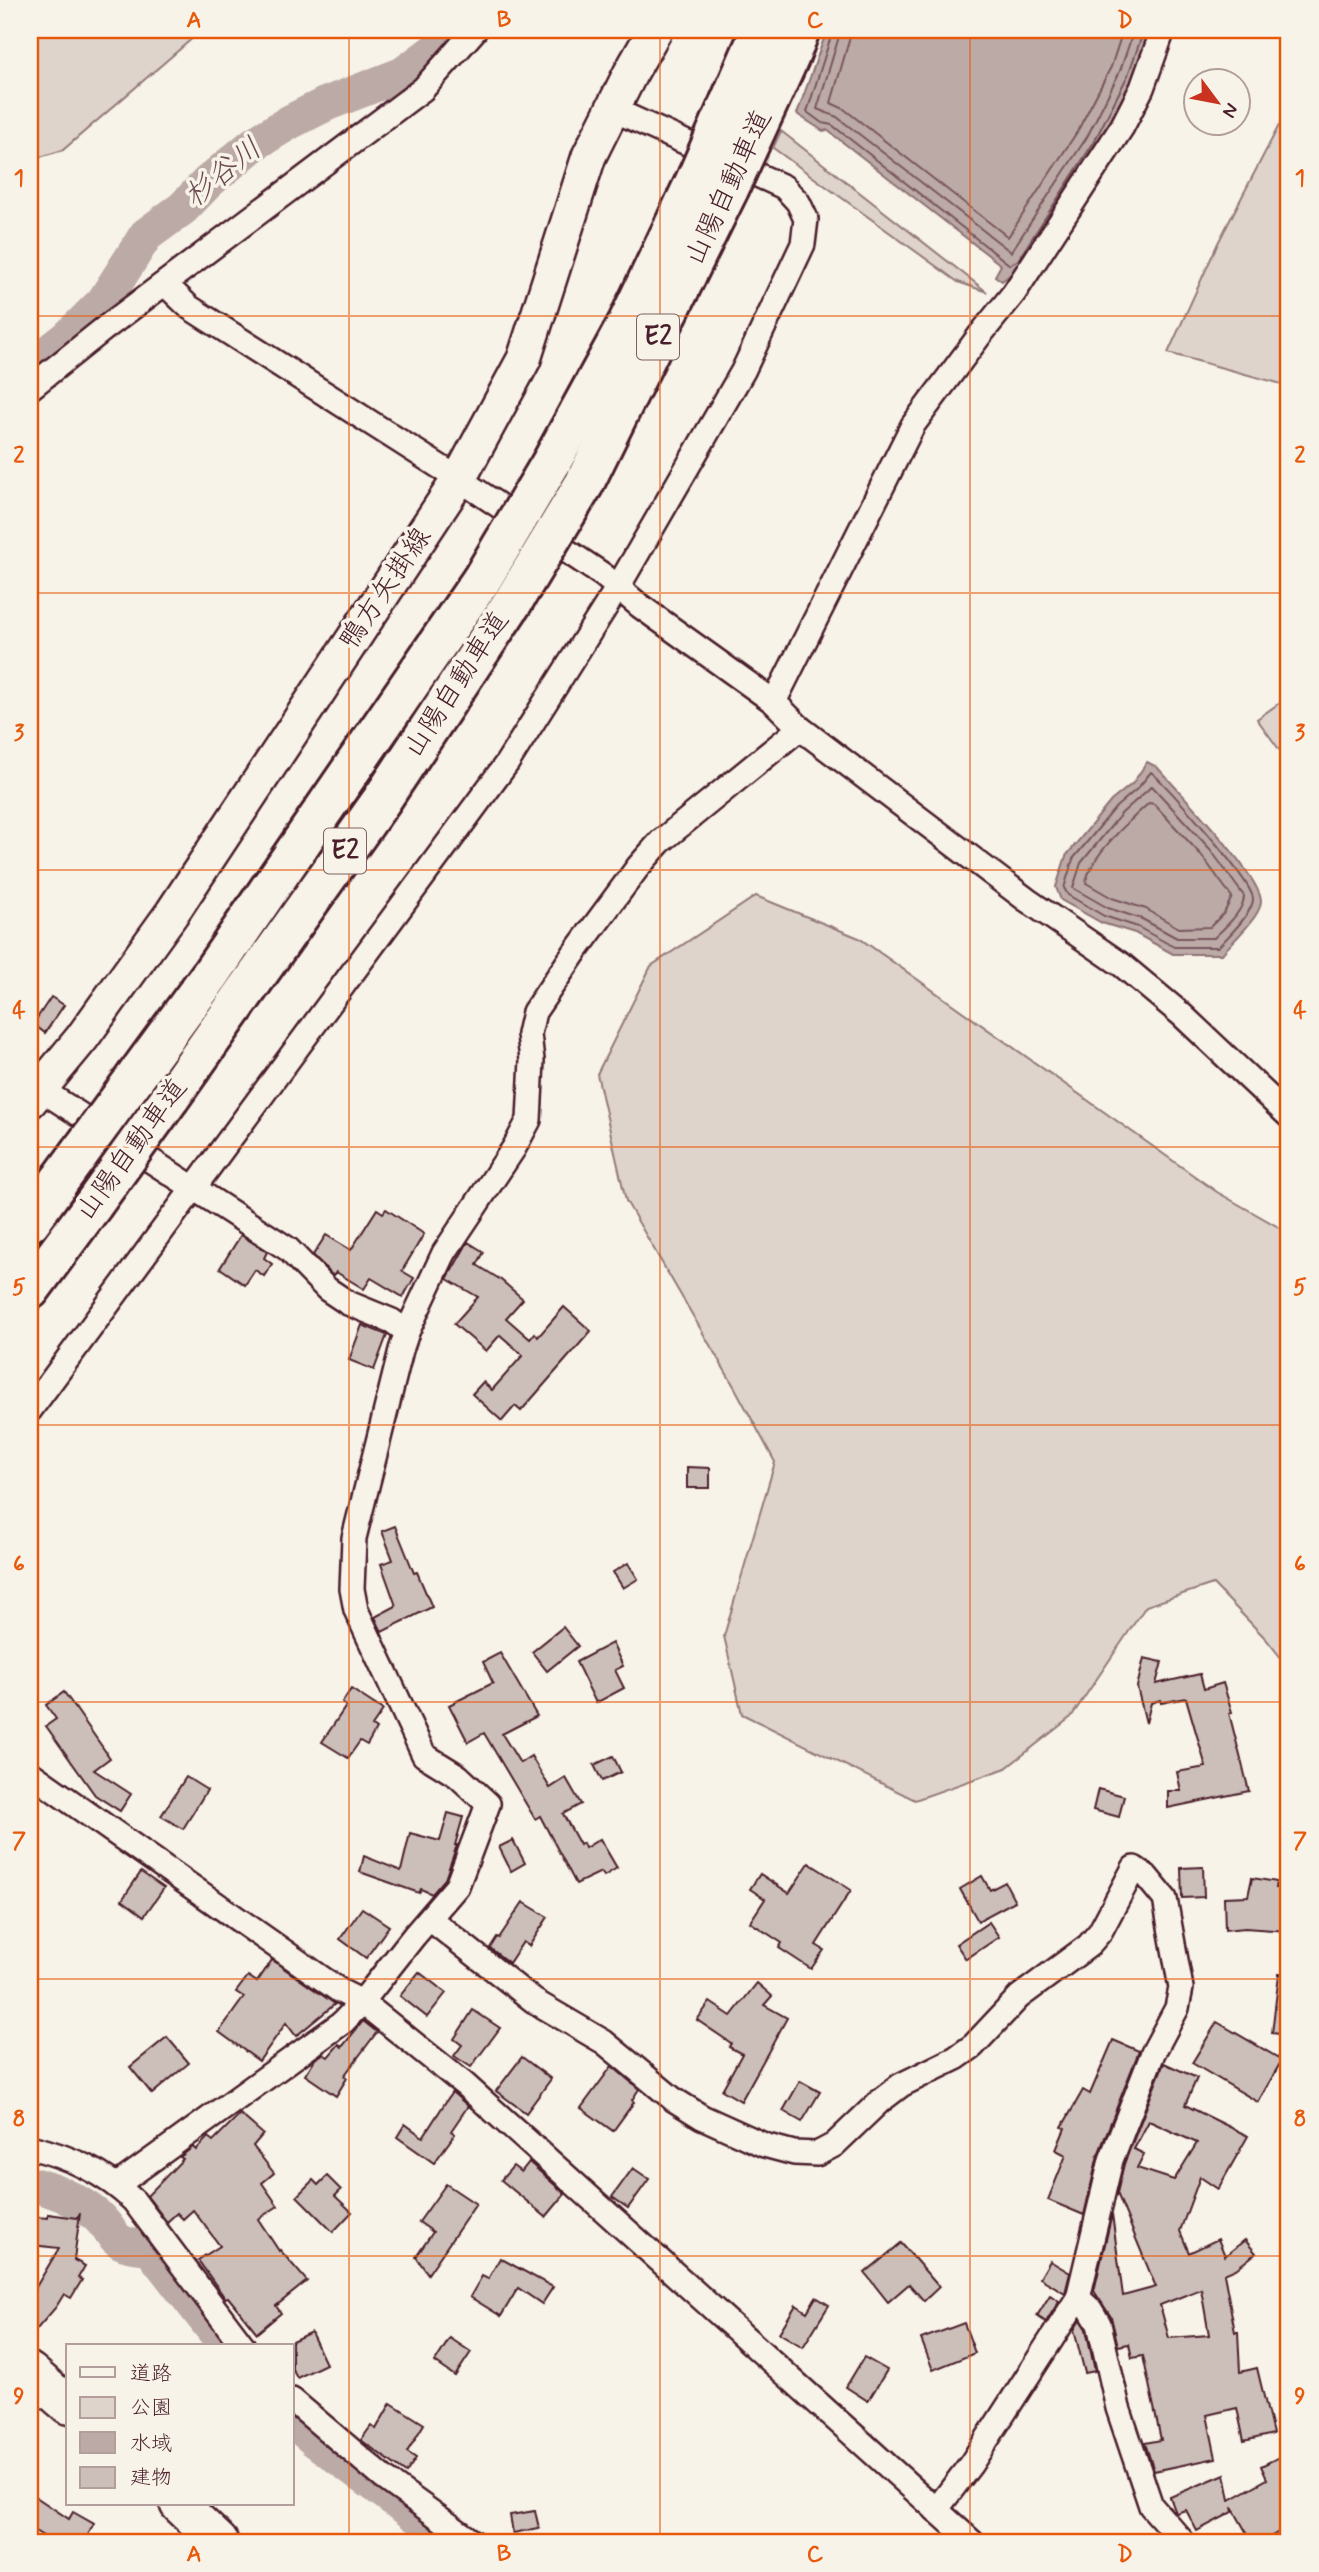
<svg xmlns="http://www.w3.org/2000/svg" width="1319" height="2572" font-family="Mynerve,'Klee One',sans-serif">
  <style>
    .green { fill: #ded4cc; stroke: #947a7c; stroke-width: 2 }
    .water { fill: #bcaaa7; stroke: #8e7275; stroke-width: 2 }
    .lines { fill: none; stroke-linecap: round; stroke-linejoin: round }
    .shore { stroke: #78575d; stroke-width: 2 }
    .river { stroke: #bcaaa7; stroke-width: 35 }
    .building { fill: #ccbfb9; stroke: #4a1f2b; stroke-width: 2; fill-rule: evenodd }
    .street-casing { stroke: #4a1f2b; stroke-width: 28 }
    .secondary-casing { stroke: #4a1f2b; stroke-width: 38 }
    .primary-casing { stroke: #4a1f2b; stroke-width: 42 }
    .highway-casing { stroke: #4a1f2b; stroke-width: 44 }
    .street { stroke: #f7f3e8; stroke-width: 23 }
    .secondary { stroke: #f7f3e8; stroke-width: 33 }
    .primary { stroke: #f7f3e8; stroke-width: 37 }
    .highway { stroke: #f7f3e8; stroke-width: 38 }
    .highway-bridge-casing { stroke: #4a1f2b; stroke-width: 44; stroke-linecap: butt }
    .highway-bridge { stroke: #f7f3e8; stroke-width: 38 }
    .grid { fill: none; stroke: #e8590c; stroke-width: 2; stroke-opacity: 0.55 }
    .labels { text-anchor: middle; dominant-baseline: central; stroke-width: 7; stroke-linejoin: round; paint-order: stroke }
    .shield { fill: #f7f3e8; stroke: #7e5f64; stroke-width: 2 }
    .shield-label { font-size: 26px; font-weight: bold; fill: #4a1f2b }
    .street-label { font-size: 28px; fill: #4a1f2b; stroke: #f7f3e8 }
    .water-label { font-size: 30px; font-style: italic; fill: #6c4950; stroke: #f7f3e8 }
    .neatline { fill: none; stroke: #e8590c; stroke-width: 2.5 }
    .grid-label { font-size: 23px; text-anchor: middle; font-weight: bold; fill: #e8590c }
  </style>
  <rect width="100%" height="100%" fill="#f7f3e8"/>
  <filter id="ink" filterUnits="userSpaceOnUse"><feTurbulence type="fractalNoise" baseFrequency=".0143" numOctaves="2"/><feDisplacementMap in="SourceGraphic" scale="14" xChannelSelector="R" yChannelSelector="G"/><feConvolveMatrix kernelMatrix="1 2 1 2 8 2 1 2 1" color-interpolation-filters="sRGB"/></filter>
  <g filter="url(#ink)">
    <g class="green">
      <polygon points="30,30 202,30 63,150 30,160"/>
      <polygon points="1289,106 1289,386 1168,353 1218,243"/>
      <polygon points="781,131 987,292 958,282 773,148"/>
      <polygon points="1289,696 1289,763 1257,719"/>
      <polygon points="756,896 859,938 1217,1192 1289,1233 1289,1668 1266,1639 1213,1584 1146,1606 1071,1717 1006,1768 915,1800 742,1714 724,1636 775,1462 735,1388 626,1201 597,1074 651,966"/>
    </g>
    <g class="water">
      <polygon points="827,30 1151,30 1135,77 1100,145 1023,265 1002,281 995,276 1001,265 827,130 823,131 797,114"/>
      <path d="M1147,762L1157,767C1176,789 1264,878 1261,903C1259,918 1232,942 1222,954H1173L1135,933L1102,923L1061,900L1056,887L1066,856L1111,801L1133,783Z"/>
    </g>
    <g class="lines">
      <g class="shore">
        <polyline points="833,30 807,112 822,123 832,125 1010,265 1018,260 1094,142 1128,75 1144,30"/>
        <polyline points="841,30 817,109 837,117 1011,252 1087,137 1120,71 1134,30"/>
        <polyline points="852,30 831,103 844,109 1008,237 1077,132 1111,67 1123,30"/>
        <path d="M1151,772C1167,785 1253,882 1253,899C1253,913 1228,937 1218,947H1174L1138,927L1104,916L1068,895L1064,888L1073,859L1116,807L1138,788Z"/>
        <path d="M1152,786L1210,849L1244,896C1244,911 1225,927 1214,938H1177L1142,919L1108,908L1073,888L1081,863L1122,813Z"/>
        <path d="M1149,803L1154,804L1202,856L1232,897L1224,913L1210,927L1179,928L1146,909L1112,898L1086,883C1089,857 1130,820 1149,803Z"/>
      </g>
      <g class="river">
        <polyline points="30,367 67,338 104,301 146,235 183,208 208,182 254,144 290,122 326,104 403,74 434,51 456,30"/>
        <path d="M30,2184C52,2189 72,2197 91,2211C118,2230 105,2246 149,2247L226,2346"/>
        <polyline points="292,2420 316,2441 434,2529 438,2542"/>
      </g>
    </g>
    <g class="building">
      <polygon points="51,997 64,1005 45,1033 33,1024"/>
      <polygon points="377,1209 383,1213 386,1209 424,1234 402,1271 414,1278 403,1297 371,1278 364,1289 336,1272 333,1276 313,1255 326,1235 351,1250"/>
      <polygon points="241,1235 267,1252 264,1258 272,1264 264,1276 255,1270 245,1285 220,1268"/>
      <polygon points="468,1242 484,1252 477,1265 501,1280 523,1299 506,1318 530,1339 535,1333 538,1337 564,1307 591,1331 521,1411 515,1406 502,1421 472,1394 483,1382 492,1390 523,1355 500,1335 486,1351 454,1324 478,1297 447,1279"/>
      <polygon points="362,1325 387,1335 374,1370 349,1360"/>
      <polygon points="687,1467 710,1468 710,1488 687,1488"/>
      <polygon points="395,1526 414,1573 417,1572 432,1607 382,1632 375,1617 396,1606 381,1564 393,1560 382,1531"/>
      <polygon points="628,1563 638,1579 623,1588 613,1572"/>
      <polygon points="563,1627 578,1646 547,1671 532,1652"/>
      <polygon points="612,1643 623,1666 615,1670 624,1688 596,1703 576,1662"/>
      <polygon points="500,1653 537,1716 502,1734 520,1763 531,1756 550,1788 566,1778 581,1804 563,1814 580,1845 583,1843 585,1848 600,1839 617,1868 604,1876 601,1872 576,1884 540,1816 535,1819 484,1733 468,1742 449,1705 493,1683 483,1662"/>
      <polygon points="1144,1658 1162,1662 1156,1684 1200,1674 1204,1689 1223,1683 1232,1712 1229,1713 1249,1791 1168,1808 1168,1791 1181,1791 1177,1772 1206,1767 1186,1698 1161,1703 1160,1700 1151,1703 1146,1723 1137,1687"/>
      <polygon points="351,1689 383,1710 372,1726 376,1729 367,1745 360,1741 348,1758 322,1742 346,1706 342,1703"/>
      <polygon points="64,1692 110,1758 94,1770 131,1794 120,1811 95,1795 46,1726 56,1719 46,1705"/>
      <polygon points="613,1756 621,1772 602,1781 594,1765"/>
      <polygon points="186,1777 207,1790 183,1829 161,1816"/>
      <polygon points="1098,1789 1124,1796 1119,1817 1093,1810"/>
      <polygon points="448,1813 463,1817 455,1845 457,1845 445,1879 432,1894 421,1889 419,1893 360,1872 364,1856 401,1871 410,1833 440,1841"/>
      <polygon points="513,1840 525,1863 511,1871 499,1847"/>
      <polygon points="809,1863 851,1890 816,1945 824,1950 811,1969 779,1948 782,1943 750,1922 765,1899 750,1889 760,1874 789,1893"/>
      <polygon points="1203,1867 1204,1897 1182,1898 1181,1868"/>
      <polygon points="141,1872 164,1888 144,1916 122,1900"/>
      <polygon points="982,1876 990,1890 1005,1882 1015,1901 978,1921 960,1889"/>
      <polygon points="1252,1878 1277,1882 1276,1888 1289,1888 1289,1931 1245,1928 1225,1930 1224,1897 1248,1896"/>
      <polygon points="523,1902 548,1917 529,1946 523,1942 509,1963 490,1948 497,1937 499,1938"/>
      <polygon points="362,1908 389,1926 366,1958 340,1939"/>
      <polygon points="989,1922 999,1937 966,1959 956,1944"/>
      <polygon points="272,1960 335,2004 296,2036 286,2023 259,2061 219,2032 244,1997 236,1992 248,1976 257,1982"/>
      <polygon points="419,1972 446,1993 427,2017 400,1996"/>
      <polygon points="1279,1974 1289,1975 1289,2035 1272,2033"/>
      <polygon points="757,1983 772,1996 764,2005 787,2018 741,2101 722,2090 742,2054 729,2047 731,2043 697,2020 710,2002 731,2016"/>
      <polygon points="473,2010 500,2028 471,2067 454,2056 462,2045 454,2039"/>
      <polygon points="363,2021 377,2032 344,2076 347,2078 336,2096 305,2075 315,2059 323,2054 328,2057 339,2044 342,2047"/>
      <polygon points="1217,2022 1282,2060 1258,2102 1192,2063"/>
      <polygon points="167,2037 189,2063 152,2094 130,2067"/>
      <polygon points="1113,2040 1139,2051 1098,2155 1084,2215 1048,2200 1066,2155 1056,2150 1065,2128 1062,2127 1083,2090 1090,2094"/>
      <polygon points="522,2057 551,2079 526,2113 496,2091"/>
      <path d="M1164,2063L1197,2078L1185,2105L1248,2136L1218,2189L1200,2177L1180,2231L1189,2253L1218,2239L1225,2256L1245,2240L1256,2253L1236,2269L1224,2274L1235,2332H1238L1240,2372L1257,2368L1273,2434L1244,2441L1237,2408L1207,2415L1216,2458L1154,2471L1145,2443L1161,2440L1143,2356L1132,2358L1129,2344L1118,2346L1111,2317L1094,2291L1112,2214L1123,2296L1156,2287L1117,2193L1124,2164ZM1149,2121L1197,2143L1174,2180L1137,2168L1144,2154L1134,2149ZM1201,2289L1209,2335L1169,2338L1160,2305Z"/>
      <polygon points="612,2066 639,2089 632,2100 634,2102 613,2131 581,2108"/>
      <polygon points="800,2081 820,2092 802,2122 783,2111"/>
      <polygon points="452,2092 468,2106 451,2131 455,2134 434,2163 397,2137 405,2124 423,2137"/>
      <polygon points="240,2114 263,2134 253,2146 274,2173 262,2183 278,2206 258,2219 279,2251 280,2250 307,2281 276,2306 281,2313 257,2333 228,2297 225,2298 198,2260 220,2246 193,2210 183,2219 177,2213 167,2222 147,2196 183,2159 180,2157 193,2147 196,2150 208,2137 213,2141"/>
      <polygon points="529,2162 565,2194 546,2217 501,2180 513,2166 521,2172"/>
      <polygon points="633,2168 649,2179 628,2208 612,2197"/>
      <polygon points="327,2176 341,2190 335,2196 352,2212 333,2232 297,2196 313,2180 318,2185"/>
      <polygon points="446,2184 476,2204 428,2274 416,2257 433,2232 419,2222"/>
      <polygon points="80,2213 74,2260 85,2266 78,2278 82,2280 71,2298 64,2294 56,2307 30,2337 30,2297 59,2248 32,2245 36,2217 48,2218 48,2214 77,2218"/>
      <polygon points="901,2243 939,2287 924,2301 909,2284 888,2302 865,2273"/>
      <polygon points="500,2258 553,2287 542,2304 518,2288 501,2316 470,2297 482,2276 488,2279"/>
      <polygon points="1050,2261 1070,2273 1065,2293 1040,2278"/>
      <polygon points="1050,2295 1059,2301 1046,2322 1037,2316"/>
      <polygon points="816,2297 829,2305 803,2347 779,2333 796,2305 807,2312"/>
      <polygon points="1080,2320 1086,2329 1095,2371 1085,2373 1074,2330"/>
      <polygon points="964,2323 975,2353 933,2370 921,2339"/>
      <polygon points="311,2332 326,2364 297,2378 292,2369 292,2341"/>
      <polygon points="450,2338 471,2352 455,2376 435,2362"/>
      <polygon points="864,2357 887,2370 868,2401 846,2387"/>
      <polygon points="391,2403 424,2424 407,2452 416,2458 406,2473 361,2440 371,2426 376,2429"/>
      <polygon points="1279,2457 1289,2477 1289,2526 1262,2542 1252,2542 1232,2507 1233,2512 1197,2531 1186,2510 1176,2513 1170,2497 1225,2474 1230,2500 1267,2479 1261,2466"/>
      <polygon points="30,2493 69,2519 73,2512 94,2524 84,2542 53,2542 30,2528"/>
      <polygon points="535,2511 539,2528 513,2533 510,2515"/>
    </g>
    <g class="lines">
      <g class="street-casing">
        <g id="street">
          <polyline points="165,284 189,307 459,479 603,575 640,606 774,702 800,728 1027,900 1122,965 1182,1015 1289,1116"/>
          <polyline points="30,388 105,328 423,89 475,30"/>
          <polyline points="774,702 913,425 980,335 1014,293 1122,127 1142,88 1163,30"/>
          <polyline points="40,1089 288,1249 327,1289 348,1303 392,1321 407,1332"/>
          <polyline points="30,1410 507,763 618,587 743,371 803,244 806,219 798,202 784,187 612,109"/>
          <polyline points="30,1773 340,1991 362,2002 464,2084 972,2542"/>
          <polyline points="430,1919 534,2001 604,2042 673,2099 702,2117 764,2145 794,2153 817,2154 834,2145 880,2101 901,2085 956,2058 973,2046 1019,1997 1088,1946 1100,1932 1134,1868 1146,1876 1165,1899 1181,1988 1177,2008 1153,2053 1111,2160 1078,2298 971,2464 936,2510"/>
          <path d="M30,2147C70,2157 104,2172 134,2201L243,2346"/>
          <polyline points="117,2185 343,2022 362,2002 414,1936 457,1886 488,1804 458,1776 424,1755 356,1610 352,1589 354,1538 401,1350 407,1332 444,1253 514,1148 529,1120 532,1060 529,1034 534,1012 575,952 638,867 660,842 800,728"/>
          <polyline points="1078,2298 1090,2309 1099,2324 1118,2408 1151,2506 1183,2542"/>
          <polyline points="292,2400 384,2478 473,2542"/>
        </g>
      </g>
      <g class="secondary-casing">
        <polyline id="secondary" points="30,1101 82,1038 172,913 459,479 524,359 589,156 630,74 655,30"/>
      </g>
      <g class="primary-casing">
        <g id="primary">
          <polyline points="30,2372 68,2405"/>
          <polyline points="179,2504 219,2542"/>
        </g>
      </g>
      <g class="highway-casing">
        <g id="highway">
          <polyline points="551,463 628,322 697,177"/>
          <polyline points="584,484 729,189"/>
          <polyline points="137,1075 211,974 482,579"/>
          <polyline points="170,1098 381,801 514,600"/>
          <polyline points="30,1222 60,1180"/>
          <polyline points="30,1290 93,1205"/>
        </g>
      </g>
      <use href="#street" class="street"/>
      <use href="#secondary" class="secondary"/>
      <use href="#primary" class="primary"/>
      <use href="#highway" class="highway"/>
      <g class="highway-bridge-casing">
        <g id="highway-bridge">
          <polyline points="697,177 761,30"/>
          <polyline points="729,189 790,56 800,30"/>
          <polyline points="482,579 551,463"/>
          <polyline points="514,600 584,484"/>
          <polyline points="60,1180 137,1075"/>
          <polyline points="93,1205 170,1098"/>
        </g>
      </g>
      <use href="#highway-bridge" class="highway-bridge"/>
    </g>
  </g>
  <path class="grid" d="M349,30V2542M660,30V2542M970,30V2542M30,316H1289M30,593H1289M30,870H1289M30,1147H1289M30,1425H1289M30,1702H1289M30,1979H1289M30,2256H1289"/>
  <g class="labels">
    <g class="shield">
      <rect x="637" y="314.5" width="42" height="45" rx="5"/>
      <rect x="324" y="828.5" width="42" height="45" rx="5"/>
    </g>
    <g class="shield-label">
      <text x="658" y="337">E2</text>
      <text x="345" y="851">E2</text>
    </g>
    <g class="street-label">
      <text transform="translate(729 188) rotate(-65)">山陽自動車道</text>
      <text transform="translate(386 589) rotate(-56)">鴨方矢掛線</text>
      <text transform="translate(457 685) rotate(-57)">山陽自動車道</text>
      <text transform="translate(132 1150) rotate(-54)">山陽自動車道</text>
    </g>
    <g class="water-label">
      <text transform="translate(223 173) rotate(-39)">杉谷川</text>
    </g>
  </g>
  <rect width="1319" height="2572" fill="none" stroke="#f7f3e8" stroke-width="77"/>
  <rect x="66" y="2344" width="228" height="161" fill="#f7f3e8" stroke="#b29e9c" stroke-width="2"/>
  <rect x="80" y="2367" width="35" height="10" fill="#f7f3e8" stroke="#b29e9c" stroke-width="2"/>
  <text x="130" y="2380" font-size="21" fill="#4a1f2b">道路</text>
  <rect x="80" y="2397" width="35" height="21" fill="#ded4cc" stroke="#b29e9c" stroke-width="2"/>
  <text x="130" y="2414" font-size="21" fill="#4a1f2b">公園</text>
  <rect x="80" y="2432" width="35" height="21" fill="#bcaaa7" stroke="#b29e9c" stroke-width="2"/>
  <text x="130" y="2450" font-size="21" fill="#4a1f2b">水域</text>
  <rect x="80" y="2467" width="35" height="21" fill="#ccbfb9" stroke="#b29e9c" stroke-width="2"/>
  <text x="130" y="2484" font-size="21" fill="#4a1f2b">建物</text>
  <g transform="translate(1217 102) rotate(122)"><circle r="33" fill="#f7f3e8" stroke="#b29e9c" stroke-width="2"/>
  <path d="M0-5L12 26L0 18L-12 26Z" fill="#c8321e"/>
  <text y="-10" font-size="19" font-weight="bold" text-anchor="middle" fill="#4a1f2b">N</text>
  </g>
  <rect x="38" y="38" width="1242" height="2496" class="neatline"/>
  <g class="grid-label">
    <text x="194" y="27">A</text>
    <text x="504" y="27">B</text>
    <text x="815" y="27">C</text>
    <text x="1125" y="27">D</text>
    <text x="19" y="185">1</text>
    <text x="1300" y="185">1</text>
    <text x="19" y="462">2</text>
    <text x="1300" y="462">2</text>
    <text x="19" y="740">3</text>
    <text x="1300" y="740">3</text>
    <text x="19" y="1017">4</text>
    <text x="1300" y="1017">4</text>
    <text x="19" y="1294">5</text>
    <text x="1300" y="1294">5</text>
    <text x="19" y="1571">6</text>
    <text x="1300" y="1571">6</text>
    <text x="19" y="1848">7</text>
    <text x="1300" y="1848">7</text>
    <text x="19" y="2126">8</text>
    <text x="1300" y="2126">8</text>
    <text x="19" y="2403">9</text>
    <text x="1300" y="2403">9</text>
    <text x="194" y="2561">A</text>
    <text x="504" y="2561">B</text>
    <text x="815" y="2561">C</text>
    <text x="1125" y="2561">D</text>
  </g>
</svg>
